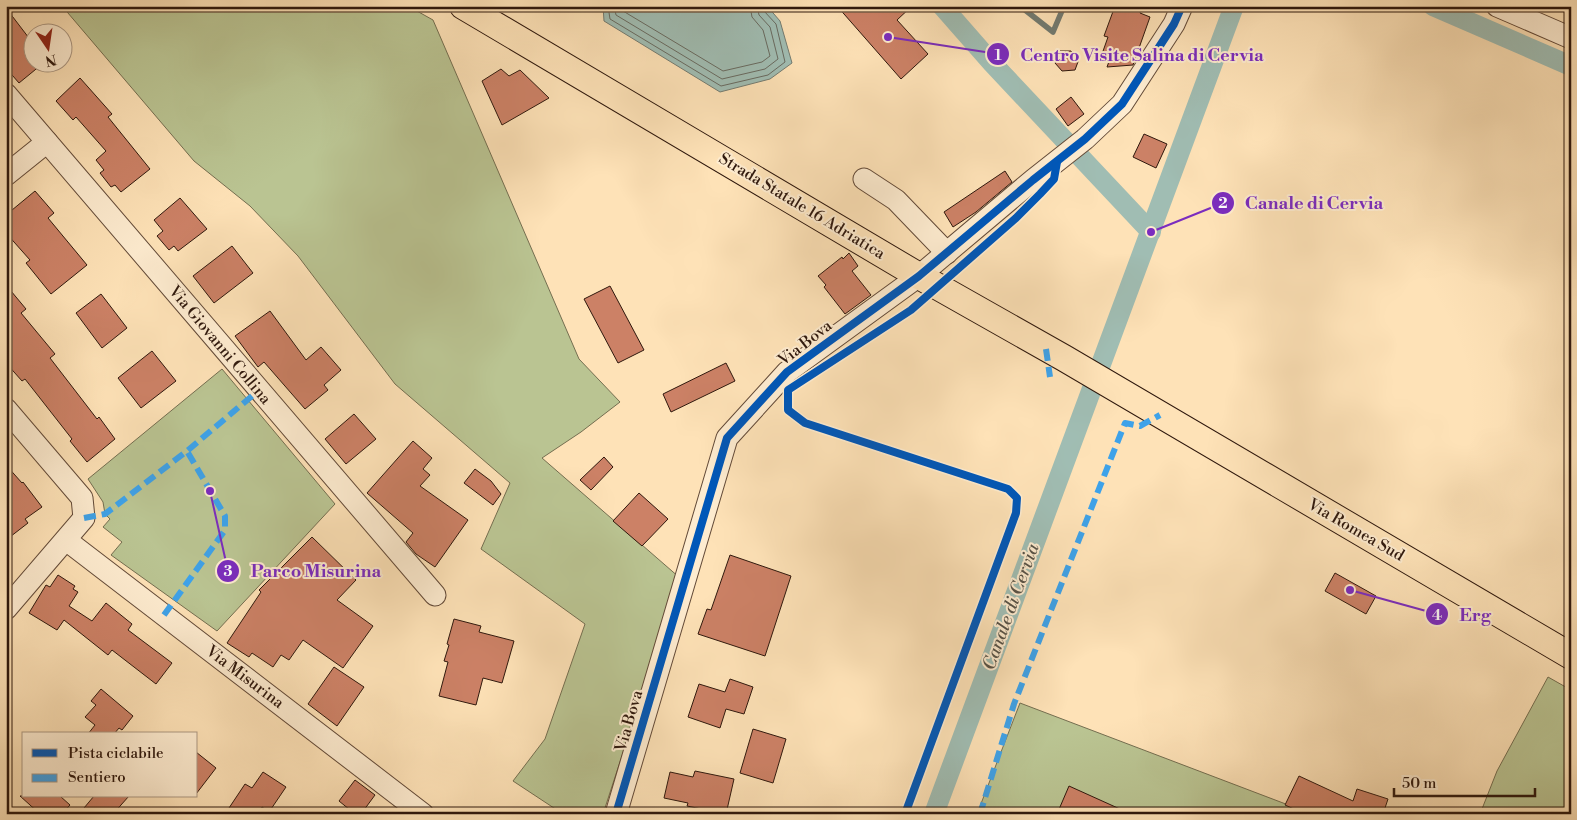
<svg xmlns="http://www.w3.org/2000/svg" width="1577" height="820" font-family="'Libre Bodoni',serif">
  <style>
    .green { fill: #bac492; stroke: #746e50 }
    .water { fill: #a0bdb3; stroke: #737b71 }
    .lines { fill: none; stroke-linecap: round; stroke-linejoin: round }
    .shore { stroke: #686a60; stroke-width: 1 }
    .stream { stroke: #737b71; stroke-width: 5.5 }
    .canal { stroke: #a0bdb3; stroke-width: 20 }
    .building { fill: #cc8166; stroke: #2f180d }
    .minor-casing { stroke: #634a38; stroke-width: 23 }
    .major-casing { stroke: #2f180d; stroke-width: 28 }
    .minor { stroke: #feecd0; stroke-width: 21 }
    .major { stroke: #fee2b7; stroke-width: 26 }
    .quiet { stroke: #3ea2e9; stroke-width: 6; stroke-dasharray: 12 6; stroke-linecap: butt }
    .cycleway-casing { stroke: #feecd0; stroke-width: 11 }
    .cycleway { stroke: #0057b8; stroke-width: 8 }
    .labels { text-anchor: middle; dominant-baseline: central; stroke-width: 4; stroke-linejoin: round; paint-order: stroke }
    .street-label { font-size: 16px; fill: #2f180d; stroke: #feecd0 }
    .water-label { font-size: 18px; font-style: italic; fill: #575247; stroke: #feecd0 }
    .leader { fill: none; stroke: #7b2cbf; stroke-width: 2 }
    .callout-dot { fill: #7b2cbf; stroke: #feecd0; stroke-width: 2 }
    .mark-label { font-size: 15px; text-anchor: middle; font-weight: bold; fill: #fff }
    .callout-label { font-size: 18px; text-anchor: middle; font-weight: bold; fill: #7b2cbf; stroke: #feecd0; stroke-width: 4; stroke-linejoin: round; paint-order: stroke }
  </style>
  <rect width="100%" height="100%" fill="#fee2b7"/>
  <filter id="stains"><feTurbulence type="fractalNoise" baseFrequency=".004" numOctaves="4"/><feColorMatrix values="0 0 0 0 .2 0 0 0 0 .09 0 0 0 0 .02 0 0 0 .5 -.17"/></filter>
  <radialGradient id="worn" r=".72"><stop offset=".6" stop-color="#630" stop-opacity="0"/><stop offset="1" stop-color="#630" stop-opacity=".3"/></radialGradient>
  <g class="green">
    <polygon points="62,6 408,6 433,20 579,359 620,402 581,432 542,458 680,578 603,814 563,814 513,781 545,739 585,624 481,549 510,483 395,384 298,256 250,206 194,161"/>
    <polygon points="222,369 335,504 217,631 111,555 122,542 103,527 110,519 105,514 103,502 88,479"/>
    <polygon points="1548,677 1571,690 1571,814 1480,814 1497,771"/>
    <polygon points="1020,703 1312,814 977,814"/>
  </g>
  <polygon class="water" points="603,6 767,6 780,21 792,63 770,79 720,92 604,21"/>
  <g class="lines">
    <g class="shore">
      <polyline points="608,6 610,19 721,86 768,75 785,62 776,24 764,11 763,6"/>
      <polyline points="614,6 616,15 722,79 765,69 778,59 770,27 759,15 757,6"/>
      <polyline points="622,6 623,11 723,71 762,62 770,56 763,30 752,17 750,6"/>
    </g>
    <polyline class="stream" points="1020,6 1053,32 1064,6"/>
    <g class="canal">
      <polyline points="942,6 992,63 1151,232"/>
      <polyline points="1433,6 1571,66"/>
      <polyline points="934,814 1234,6"/>
    </g>
  </g>
  <g class="building">
    <polygon points="837,6 912,6 897,20 928,54 901,79"/>
    <polygon points="1115,6 1142,6 1140,13 1150,17 1133,65 1107,67 1111,56 1102,54 1108,37 1104,36"/>
    <polygon points="6,8 32,42 32,62 39,62 41,65 19,83 6,68"/>
    <polygon points="1060,51 1071,51 1079,59 1075,70 1062,71 1055,63"/>
    <polygon points="501,69 509,76 520,70 549,98 502,125 482,81"/>
    <polygon points="80,78 112,114 108,117 150,169 121,192 115,185 111,187 100,173 104,170 96,160 106,151 76,117 73,120 56,101"/>
    <polygon points="1071,97 1084,114 1068,126 1056,109"/>
    <polygon points="1144,134 1167,144 1156,168 1133,157"/>
    <polygon points="1005,171 1012,182 976,212 953,227 944,212"/>
    <polygon points="35,191 54,213 48,218 87,265 51,294 26,263 30,260 6,233 6,215"/>
    <polygon points="180,198 207,229 178,251 174,246 169,250 157,236 163,231 154,220"/>
    <polygon points="232,246 253,273 214,303 193,276"/>
    <polygon points="849,253 858,266 852,271 871,295 845,314 824,287 826,285 818,276 842,257 843,259"/>
    <polygon points="6,285 26,309 21,313 55,354 50,358 97,419 99,417 115,439 87,462 70,441 72,439 25,379 22,381 6,363"/>
    <polygon points="610,286 644,350 618,363 584,299"/>
    <polygon points="101,294 127,328 102,348 76,313"/>
    <polygon points="270,311 306,360 321,347 341,370 324,385 328,390 305,409 264,362 258,367 235,336"/>
    <polygon points="152,351 176,381 141,408 118,378"/>
    <polygon points="726,363 735,381 671,412 663,394"/>
    <polygon points="354,414 376,439 346,464 325,439"/>
    <polygon points="413,441 432,458 423,469 430,475 420,486 468,520 435,567 416,554 406,542 413,533 367,493"/>
    <polygon points="604,457 613,467 591,490 580,480"/>
    <polygon points="6,465 22,483 23,482 42,507 25,519 28,523 6,540"/>
    <polygon points="475,469 491,481 501,494 493,505 464,483"/>
    <polygon points="639,493 668,519 642,546 613,521"/>
    <polygon points="312,537 356,580 337,600 373,626 343,668 303,640 289,660 281,655 273,667 252,653 249,657 227,643 261,592 259,590"/>
    <polygon points="730,555 791,576 765,656 698,634 707,609 711,610"/>
    <polygon points="1335,573 1376,596 1366,614 1325,591"/>
    <polygon points="58,575 75,586 73,589 78,592 69,606 92,621 106,603 132,624 128,630 172,663 156,684 112,650 108,655 64,620 57,630 29,613 46,585 50,587"/>
    <polygon points="454,619 481,626 479,632 514,641 502,683 483,678 476,705 439,696 448,662 444,661 449,645 447,644"/>
    <polygon points="334,667 364,687 337,726 308,704"/>
    <polygon points="730,679 753,687 744,714 726,709 720,728 688,717 699,684 725,692"/>
    <polygon points="101,689 133,716 122,730 119,728 114,734 88,734 95,725 85,717 96,705 91,701"/>
    <polygon points="753,729 786,739 773,783 740,773"/>
    <polygon points="196,752 216,768 196,794"/>
    <polygon points="695,771 734,779 726,814 687,806 688,803 664,798 670,772 693,777"/>
    <polygon points="263,772 286,787 269,812 262,807 258,814 225,814 245,784 252,788"/>
    <polygon points="1299,776 1353,801 1357,789 1388,799 1383,814 1305,814 1285,805"/>
    <polygon points="355,780 375,795 361,814 355,814 339,801"/>
    <polygon points="1069,786 1131,814 1057,814"/>
    <polygon points="20,796 60,796 70,805 62,814 40,814"/>
    <polygon points="94,796 129,796 113,814 79,814"/>
  </g>
  <g class="lines">
    <g class="minor-casing">
      <g id="minor">
        <polyline points="1497,6 1571,38"/>
        <polyline points="6,94 435,595"/>
        <polyline points="6,175 47,142"/>
        <polyline points="864,179 896,200 947,253"/>
        <polyline points="6,409 82,498 84,518 6,609"/>
        <polyline points="66,540 423,814"/>
        <polyline points="616,814 727,438 787,372 919,276 1033,180 1085,139 1122,104 1174,24 1182,6"/>
      </g>
    </g>
    <g class="major-casing">
      <polyline id="major" points="463,6 919,276 1064,358 1571,656"/>
    </g>
    <use href="#minor" class="minor"/>
    <use href="#major" class="major"/>
    <g class="quiet">
      <polyline points="1046,349 1050,377"/>
      <polyline points="84,518 105,514 187,451 259,390"/>
      <polyline points="164,615 225,530 225,516 187,451"/>
      <polyline points="980,814 1014,704 1125,423 1140,426 1160,415"/>
    </g>
    <g class="cycleway-casing">
      <g id="cycleway">
        <polyline points="616,814 727,438 787,372 919,276 1033,180 1085,139 1122,104 1174,24 1182,6"/>
        <polyline points="905,814 1016,513 1017,498 1008,489 805,423 788,410 788,390 911,310 1016,218 1040,194 1054,179 1057,162"/>
      </g>
    </g>
    <use href="#cycleway" class="cycleway"/>
  </g>
  <g class="labels">
    <g class="street-label">
      <text transform="translate(802 206) rotate(31)">Strada Statale 16 Adriatica</text>
      <text transform="translate(805 343) rotate(-38)">Via Bova</text>
      <text transform="translate(220 345) rotate(50)">Via Giovanni Collina</text>
      <text transform="translate(1356 530) rotate(30)">Via Romea Sud</text>
      <text transform="translate(245 677) rotate(37)">Via Misurina</text>
      <text transform="translate(629 721) rotate(-74)">Via Bova</text>
    </g>
    <g class="water-label">
      <text transform="translate(1011 607) rotate(-70)">Canale di Cervia</text>
    </g>
  </g>
  <path class="leader" d="M888 37L998 54M1151 232L1223 203M210 491L228 571M1350 590L1437 614"/>
  <g class="callout-dot">
    <circle cx="888" cy="37" r="5"/>
    <circle cx="1151" cy="232" r="5"/>
    <circle cx="210" cy="491" r="5"/>
    <circle cx="1350" cy="590" r="5"/>
    <circle cx="998" cy="54" r="12"/>
    <circle cx="1223" cy="203" r="12"/>
    <circle cx="228" cy="571" r="12"/>
    <circle cx="1437" cy="614" r="12"/>
  </g>
  <g class="mark-label">
    <text x="998" y="60">1</text>
    <text x="1223" y="208">2</text>
    <text x="228" y="576">3</text>
    <text x="1437" y="620">4</text>
  </g>
  <g class="callout-label">
    <text x="1142" y="61">Centro Visite Salina di Cervia</text>
    <text x="1314" y="209">Canale di Cervia</text>
    <text x="316" y="577">Parco Misurina</text>
    <text x="1475" y="621">Erg</text>
  </g>
  <rect width="1577" height="820" fill="none" stroke="#fee2b7" stroke-width="25"/>
  <rect x="8" y="8" width="1562" height="805" fill="none" stroke="#2f180d" stroke-width="2.5"/>
  <rect x="12" y="12" width="1552" height="795" fill="none" stroke="#2f180d"/>
  <rect x="22" y="732" width="175" height="65" fill="#feecd0" stroke="#ab9782"/>
  <rect x="32" y="749" width="25" height="8" fill="#0057b8" stroke="#ab9782"/>
  <text x="68" y="758" font-size="15" fill="#2f180d">Pista ciclabile</text>
  <rect x="32" y="774" width="25" height="8" fill="#3ea2e9" stroke="#ab9782"/>
  <text x="68" y="782" font-size="15" fill="#2f180d">Sentiero</text>
  <g transform="translate(48 48) rotate(167)"><circle r="24" fill="#feecd0" stroke="#ab9782"/>
  <path d="M0-4L9 19L0 12L-9 19Z" fill="#8f2418"/>
  <text y="-8" font-size="14" font-weight="bold" text-anchor="middle" fill="#2f180d">N</text>
  </g>
  <path d="M1394 788v8h141v-8" fill="none" stroke="#2f180d" stroke-width="2.5"/>
  <text x="1402" y="788" font-size="15" fill="#2f180d" stroke="#feecd0" stroke-width="4" paint-order="stroke">50 m</text>
  <rect width="100%" height="100%" filter="url(#stains)"/>
  <rect width="100%" height="100%" fill="url(#worn)"/>
</svg>
